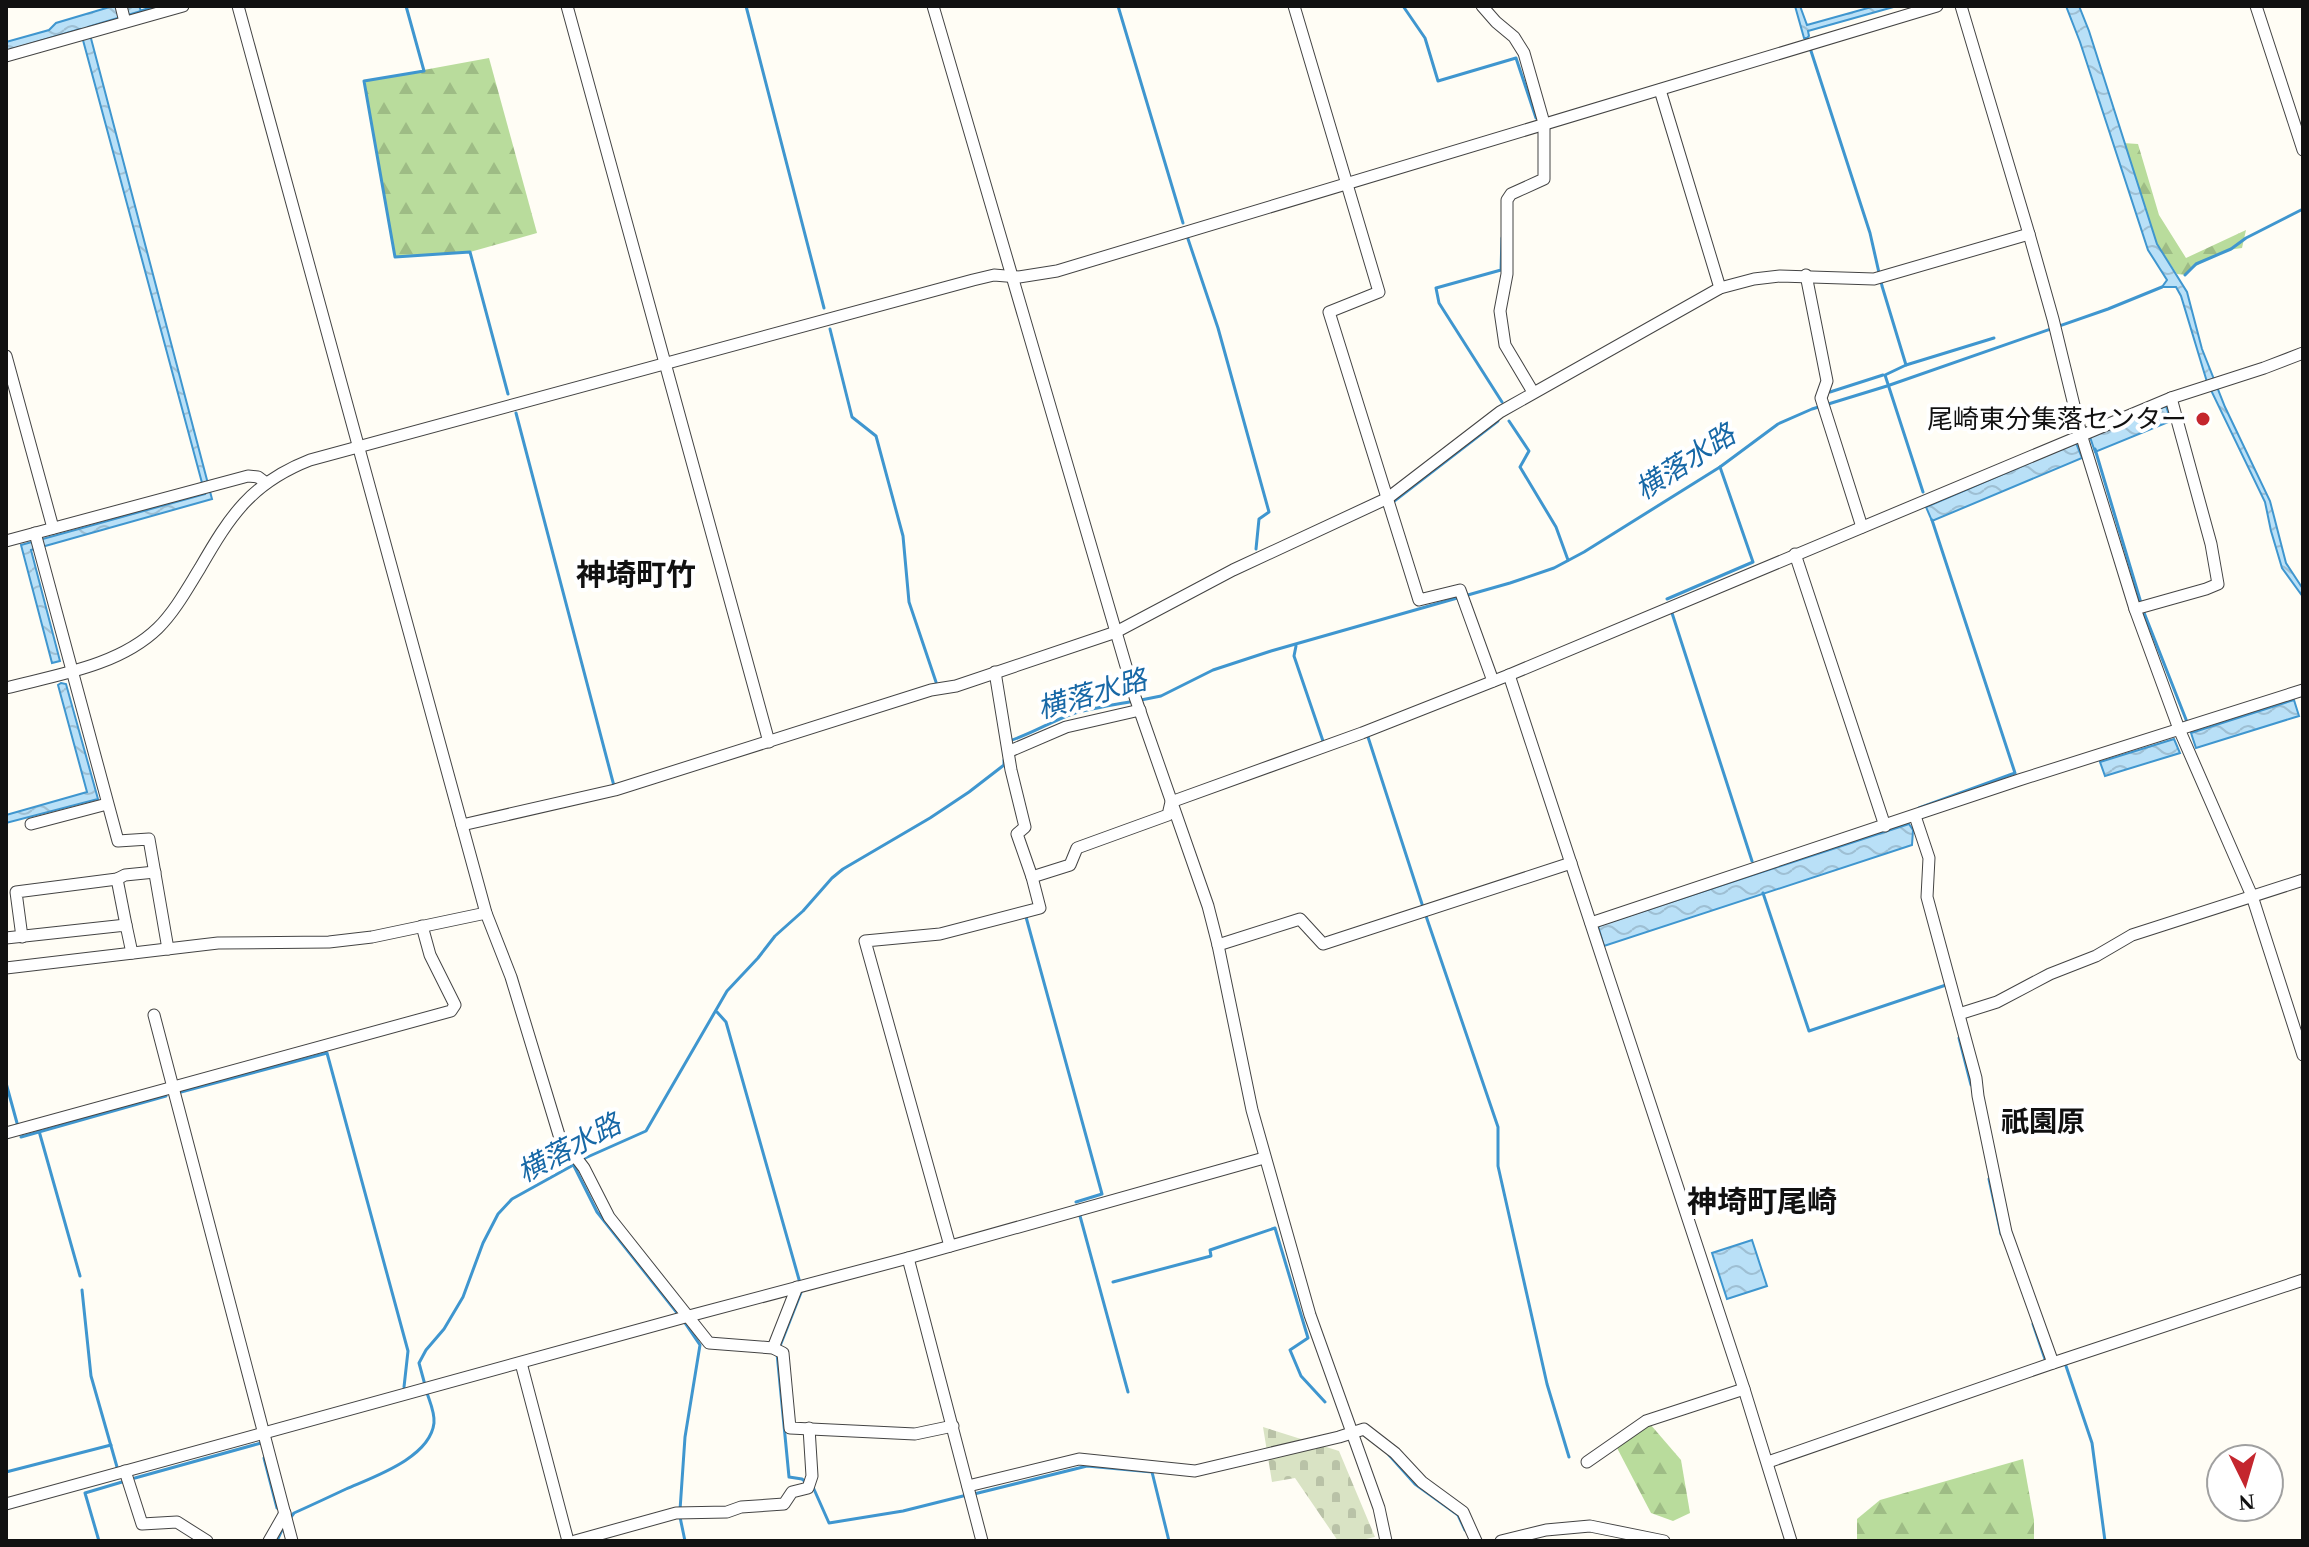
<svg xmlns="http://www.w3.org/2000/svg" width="2309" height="1547" font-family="'Times New Roman','Noto Sans JP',serif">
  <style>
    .forest { fill: url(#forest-firs) }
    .cemetery { fill: url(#cemetery-stones) }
    .water { fill: url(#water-waves); stroke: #3f96cf; stroke-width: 2 }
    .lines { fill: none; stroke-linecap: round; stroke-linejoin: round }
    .stream { stroke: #3f96cf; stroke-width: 3 }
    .minor-casing { stroke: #444; stroke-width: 13 }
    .minor { stroke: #fff; stroke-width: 11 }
    .poi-dot { fill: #c4262e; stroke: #fff; stroke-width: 3 }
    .labels { text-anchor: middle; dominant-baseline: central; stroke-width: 8; stroke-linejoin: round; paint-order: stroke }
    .poi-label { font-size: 26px; fill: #111; stroke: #fff; text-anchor: end }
    .water-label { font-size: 28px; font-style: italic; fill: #1768a6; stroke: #fff }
    .neighbourhood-label { font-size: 28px; font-weight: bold; fill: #111; stroke: #fff }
    .quarter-label { font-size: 30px; font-weight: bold; fill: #111; stroke: #fff }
  </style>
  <defs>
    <pattern id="forest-firs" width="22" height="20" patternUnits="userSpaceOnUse" patternTransform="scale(2)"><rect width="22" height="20" fill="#b9dc9c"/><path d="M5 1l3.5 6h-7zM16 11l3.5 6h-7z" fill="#9ebc85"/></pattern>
    <pattern id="cemetery-stones" width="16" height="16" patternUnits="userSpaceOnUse" patternTransform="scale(2)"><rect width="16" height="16" fill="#d9e3c4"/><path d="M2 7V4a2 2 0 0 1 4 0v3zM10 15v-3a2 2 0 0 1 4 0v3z" fill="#b9c2a7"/></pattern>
    <pattern id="water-waves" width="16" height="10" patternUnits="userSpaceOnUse" patternTransform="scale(2)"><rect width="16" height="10" fill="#b9e0f7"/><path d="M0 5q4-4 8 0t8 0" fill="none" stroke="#9ebfd3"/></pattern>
  </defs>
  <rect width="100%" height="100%" fill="#fffdf5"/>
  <g class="forest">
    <polygon points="489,58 537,233 470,252 395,257 364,81"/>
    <path d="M2123,143L2138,144L2159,215L2186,258L2246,230L2242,248C2221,250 2200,261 2185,275L2177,274L2157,244Z"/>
    <polygon points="1650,1424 1681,1460 1690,1513 1673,1521 1651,1513 1616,1446"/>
    <polygon points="2023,1459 2034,1520 2034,1541 1857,1541 1857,1519 1880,1500"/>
  </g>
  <polygon class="cemetery" points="1263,1427 1339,1451 1375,1537 1357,1541 1338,1541 1295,1478 1272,1482"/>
  <g class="water">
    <polygon points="113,6 139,6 141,11 88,27 212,499 31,550 60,661 52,663 21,545 205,494 80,29 6,51 6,42 49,30 56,23"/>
    <polygon points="1795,6 1800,6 1807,25 1875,6 1897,6 1808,31 1809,36 1807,38 1804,38"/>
    <polygon points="2066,6 2079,6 2089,31 2157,244 2187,292 2202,349 2225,407 2270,501 2286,563 2303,589 2303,597 2282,568 2271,531 2265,502 2207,382 2181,296 2176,287 2162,287 2167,280 2148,250 2080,42"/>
    <polygon points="2166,406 2171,421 2095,452 2090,437"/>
    <polygon points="2076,443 2082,458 1932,521 1926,507"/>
    <polygon points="61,683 66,684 98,799 6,823 6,815 87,792 58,685"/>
    <polygon points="2294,700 2299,716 2196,748 2191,733"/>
    <polygon points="2174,739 2180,753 2105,776 2100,762"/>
    <polygon points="1909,824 1913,830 1912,845 1604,946 1598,926"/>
    <polygon points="1752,1240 1767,1286 1727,1299 1712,1253"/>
  </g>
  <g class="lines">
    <g class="stream">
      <polyline points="406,6 424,71 364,81 395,257 470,252 508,394"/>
      <polyline points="746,6 824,308"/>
      <polyline points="1118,6 1183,223"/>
      <polyline points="1403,6 1425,38 1438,81 1516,58 1536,118"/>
      <polyline points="141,11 157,6"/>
      <polyline points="1811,51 1870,233 1882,286 1906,365 1885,375 1923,492"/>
      <polyline points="1502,238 1501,270 1436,288 1439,303 1502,402"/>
      <polyline points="1188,239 1218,328 1269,512 1259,519 1256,549"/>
      <polyline points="2185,275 2196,264 2231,249 2246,238 2303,209"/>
      <polyline points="830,329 852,417 876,436 903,536 909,602 936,682"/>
      <polyline points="1906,365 1994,338"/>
      <polyline points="1830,392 1883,375"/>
      <polyline points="516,413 614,786"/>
      <polyline points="1509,421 1529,451 1520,467 1556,527 1568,560"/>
      <polyline points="2095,449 2141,603"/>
      <polyline points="1393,502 1498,421"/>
      <polyline points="1667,599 1753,562 1720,467"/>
      <polyline points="2143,610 2187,722"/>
      <polyline points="1672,613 1752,861"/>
      <polyline points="1296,646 1294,656 1324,744"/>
      <polyline points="1141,700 1161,696 1213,670 1271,651 1510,583 1554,568 1584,552 1720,467 1778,424 1812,409 1887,386 2108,309 2162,287"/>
      <polyline points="1368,737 1422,904"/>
      <path d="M1009,741C1031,734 1050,722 1072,714C1092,708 1114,705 1134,701"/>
      <polyline points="1919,808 2015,773 1932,520"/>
      <polyline points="1763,893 1809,1031 1946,985 1947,988"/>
      <polyline points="1426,916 1498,1127 1498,1166 1547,1384 1569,1457"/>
      <polyline points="1026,917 1102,1194 1076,1202"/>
      <polyline points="717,1012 726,1022 800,1283"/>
      <polyline points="1959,1038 1971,1085"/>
      <polyline points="6,1083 17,1123"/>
      <polyline points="181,1092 327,1053 408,1351 404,1387"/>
      <polyline points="39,1131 80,1276"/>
      <polyline points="21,1137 166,1096"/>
      <polyline points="583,1159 646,1131 727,991 758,958 775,936 803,911 832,878 843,869 930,818 969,792 1004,765 1004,760"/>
      <polyline points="574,1166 597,1212 678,1314"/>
      <polyline points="1989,1179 2001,1234"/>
      <polyline points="1080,1216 1128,1392"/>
      <polyline points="1113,1282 1211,1256 1210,1250 1275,1228 1308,1338 1290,1350 1301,1376 1325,1402"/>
      <polyline points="82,1290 91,1376 117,1467"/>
      <polyline points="2033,1324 2046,1362"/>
      <polyline points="780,1346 802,1290"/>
      <polyline points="777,1353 789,1477 802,1479 807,1483"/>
      <polyline points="2066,1366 2092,1443 2105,1541"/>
      <polyline points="425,1385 419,1363 426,1350 444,1329 463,1297 483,1243 498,1214 512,1199 577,1163"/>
      <polyline points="1389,1455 1415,1484 1458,1515 1465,1530"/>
      <polyline points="264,1458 277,1508"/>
      <polyline points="6,1472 111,1445"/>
      <polyline points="135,1478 261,1443"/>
      <polyline points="813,1487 829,1523 903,1511 967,1495"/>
      <polyline points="974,1494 1087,1466 1152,1472 1169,1541"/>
      <polyline points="680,1510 685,1437 700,1345 683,1320"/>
      <path d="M291,1517L294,1513C312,1505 329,1497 346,1489C373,1477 430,1458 434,1423C435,1413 430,1402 427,1393"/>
      <polyline points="680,1517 685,1541"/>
      <polyline points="99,1541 85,1493 122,1482"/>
      <polyline points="277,1541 282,1530"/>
    </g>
    <g class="minor-casing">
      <g id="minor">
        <polyline points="121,6 125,22"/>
        <polyline points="238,6 486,913 511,977 559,1135 584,1168 609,1217 709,1343 773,1348 783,1353 790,1428 915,1434 953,1426"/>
        <polyline points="567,6 769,742"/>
        <polyline points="933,6 1135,697 1208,906 1218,945 1252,1110 1310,1315 1379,1508 1386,1541"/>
        <polyline points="1294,6 1379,292 1329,312 1419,600 1460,590 1493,681"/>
        <polyline points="1482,6 1496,22 1514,37 1524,53 1544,123 1544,179 1511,194 1507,200 1507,274 1500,311 1505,345 1533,392"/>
        <polyline points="1961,6 2029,234 2053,319 2081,434 2135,609 2179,729 2252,896 2303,1055"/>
        <polyline points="2256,6 2303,150"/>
        <polyline points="6,56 183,6"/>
        <polyline points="1660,90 1720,288"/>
        <polyline points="1806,275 1827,381 1821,398 1862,527"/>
        <polyline points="6,356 53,528"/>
        <polyline points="35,533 118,841 149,839 168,949"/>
        <polyline points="6,541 248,476 258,477 266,483"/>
        <polyline points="1795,554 1885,826"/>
        <polyline points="2135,609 2206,589 2218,584 2211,544 2171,398"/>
        <polyline points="995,672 1011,770 1025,827 1017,834 1032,877"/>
        <polyline points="1509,675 1744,1389 1791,1541"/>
        <path d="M6,688C56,675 119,666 158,628C175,611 187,589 200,568C230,516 251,483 310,460L973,280L994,275L1019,277L1057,271L1937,6"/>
        <polyline points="1010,751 1066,727 1140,710"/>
        <polyline points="1915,816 1929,858 1927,897 1976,1078 1978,1096 2006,1232 2053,1363"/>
        <polyline points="31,824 107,804"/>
        <polyline points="462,825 615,790 931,690 956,686 1116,632 1233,570 1388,498 1500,412 1720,288 1754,279 1780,276 1874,279 2029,234"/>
        <polyline points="117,879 126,925"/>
        <polyline points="1591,923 2019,780 2303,690"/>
        <polyline points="22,937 16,892 117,879 125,875 155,872"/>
        <polyline points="6,938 126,925 132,953"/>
        <polyline points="1218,945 1300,919 1323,944 1571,863"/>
        <polyline points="6,968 218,943 329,942 372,937 486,913"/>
        <polyline points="1959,1014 1997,1002 2050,974 2096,956 2132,935 2303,880"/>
        <polyline points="154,1015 292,1541"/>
        <polyline points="6,1133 451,1011 455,1005 430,955 422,926"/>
        <polyline points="950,1246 865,941 940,934 1040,908 1032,877 1070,865 1077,848 1168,815 1171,802 1362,733 1509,675 2171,398 2264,368 2303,353"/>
        <polyline points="908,1258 982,1541"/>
        <polyline points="773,1348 797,1287"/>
        <polyline points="521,1363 568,1541"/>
        <polyline points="1587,1462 1646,1421 1744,1389"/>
        <polyline points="1768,1462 2053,1363 2303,1280"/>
        <polyline points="125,1471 142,1524 177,1522 207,1541"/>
        <polyline points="968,1486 1079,1459 1195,1471 1339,1437 1364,1429 1395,1453 1422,1482 1463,1512 1476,1541"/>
        <polyline points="6,1504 689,1316 908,1258 1264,1158"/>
        <polyline points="269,1541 285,1513"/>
        <polyline points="575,1541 676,1513 727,1512 741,1507 784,1504 792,1492 808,1488 812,1476 809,1428"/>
        <polyline points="1501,1541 1546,1530 1590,1526 1664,1541"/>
      </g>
    </g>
    <use href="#minor" class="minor"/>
  </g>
  <circle class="poi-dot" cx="2203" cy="419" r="8"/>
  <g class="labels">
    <g class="poi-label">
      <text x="2187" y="419">尾崎東分集落センター</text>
    </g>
    <g class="water-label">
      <text transform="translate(1685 462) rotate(-33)">横落水路</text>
      <text transform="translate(1092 694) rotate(-16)">横落水路</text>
      <text transform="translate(569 1148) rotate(-28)">横落水路</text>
    </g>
    <g class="neighbourhood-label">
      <text x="2043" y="1121">祇園原</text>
    </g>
    <g class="quarter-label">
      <text x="636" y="574">神埼町竹</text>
      <text x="1762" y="1201">神埼町尾崎</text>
    </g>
  </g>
  <rect width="2309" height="1547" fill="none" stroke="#111111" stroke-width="16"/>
  <g transform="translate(2245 1483) rotate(175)"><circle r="38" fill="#ffffff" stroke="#a0a0a0" stroke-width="2"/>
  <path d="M0-6L14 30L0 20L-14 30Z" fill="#c4262e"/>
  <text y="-12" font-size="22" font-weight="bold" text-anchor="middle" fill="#111111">N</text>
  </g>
</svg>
